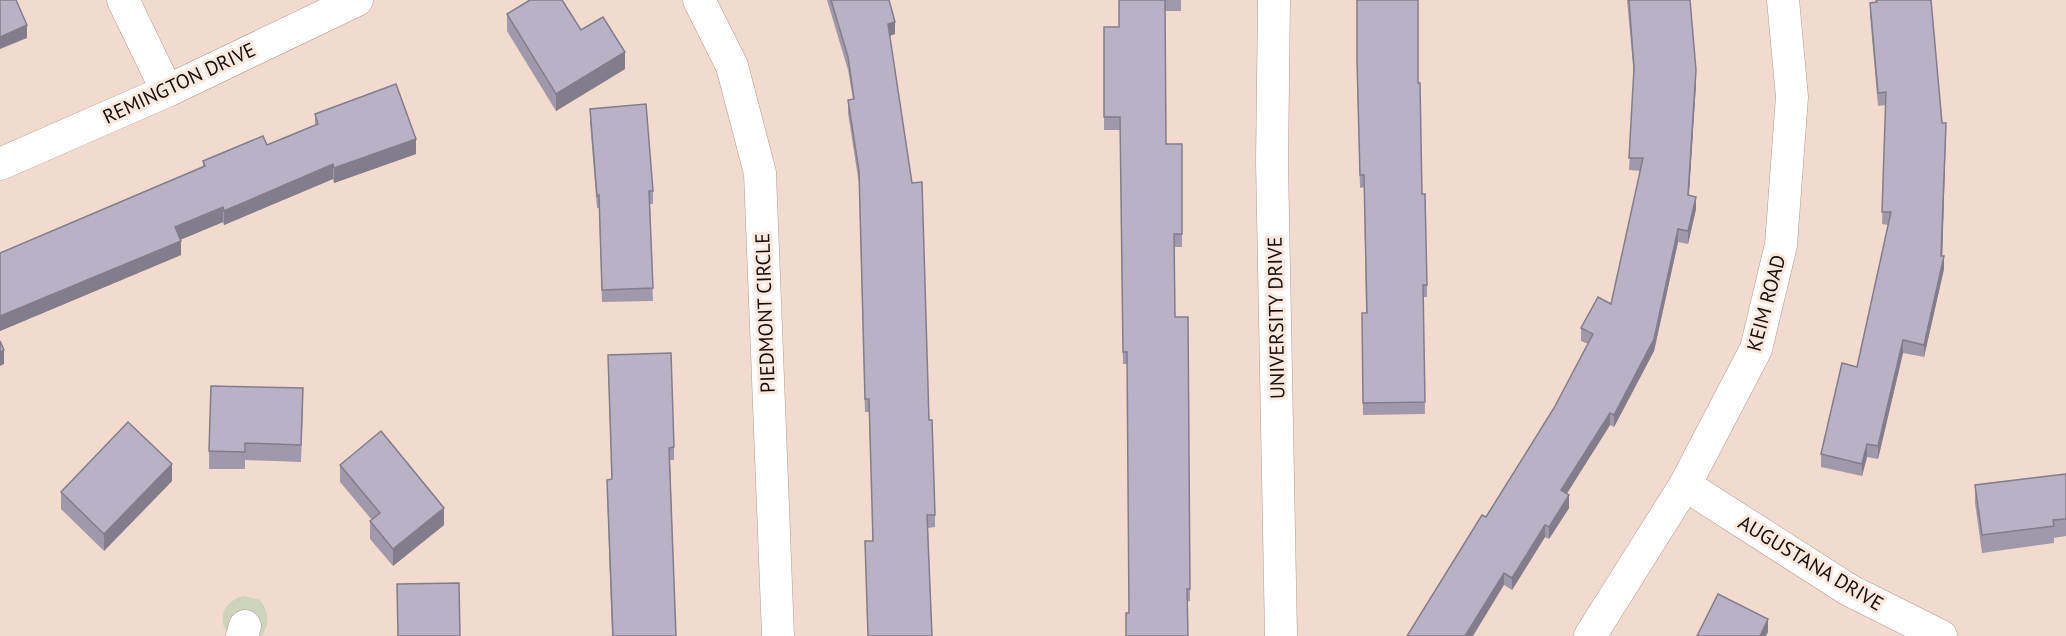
<svg xmlns="http://www.w3.org/2000/svg" width="2066" height="636" font-family="'PT Sans',sans-serif">
  <style>
    .green { fill: #ccd4ba }
    .lines { fill: none; stroke-linecap: round; stroke-linejoin: round }
    .minor-casing { stroke: #b19b8f; stroke-width: 33 }
    .minor { stroke: #fff; stroke-width: 32 }
    .wall { fill: #9f99ab }
    .shaded-wall { fill: #827d8b }
    .building { fill: #b9b2c7; stroke: #827d8b; stroke-width: 1.5 }
    .labels { text-anchor: middle; dominant-baseline: central; stroke-width: 6; stroke-linejoin: round; paint-order: stroke }
    .street-label { font-size: 20px; fill: #160e0a; stroke: #fce9de }
  </style>
  <rect width="100%" height="100%" fill="#f2dbce"/>
  <path class="green" d="M244,596L260,600C269,612 271,624 261,636H230C215,620 224,600 244,596Z"/>
  <g class="lines">
    <g class="minor-casing">
      <g id="minor">
        <polyline points="123,0 167,91"/>
        <polyline points="699,0 732,66 760,173 778,636"/>
        <polyline points="1274,0 1272,162 1281,636"/>
        <polyline points="0,164 167,91 357,0"/>
        <polyline points="1685,485 1849,590 1941,636"/>
        <polyline points="242,636 245,626"/>
        <polyline points="1590,636 1685,485 1756,349 1781,245 1792,97 1783,0"/>
      </g>
    </g>
    <use href="#minor" class="minor"/>
  </g>
  <g class="wall">
    <polygon points="827,0 889,0 895,34 890,36 929,420 935,515 935,527 928,528 932,636 868,636 865,541 873,541 869,412 865,412 859,184 848,113 848,100 853,99 848,70"/>
    <polygon points="1119,0 1181,0 1181,11 1165,11 1166,144 1182,144 1182,247 1174,247 1175,317 1188,317 1190,601 1129,613 1127,364 1123,364 1120,130 1104,130 1104,27 1119,27"/>
    <polygon points="1627,0 1690,0 1696,83 1689,195 1696,209 1688,244 1678,242 1654,351 1614,427 1610,425 1566,494 1569,508 1549,539 1545,537 1512,590 1504,585 1486,517 1554,408 1588,344 1581,341 1581,328 1611,304 1641,171 1629,170 1634,76"/>
    <polygon points="1875,0 1931,0 1942,123 1946,136 1942,256 1944,269 1924,357 1903,353 1878,459 1867,457 1862,476 1821,467 1821,454 1857,367 1888,225 1882,224 1886,105 1878,106 1870,15 1870,3 1876,2"/>
    <polygon points="507,14 581,30 625,69 556,111 507,31"/>
    <polygon points="1357,73 1418,83 1422,194 1427,285 1427,297 1423,297 1425,414 1363,415 1362,313 1366,313 1364,187 1360,188"/>
    <polygon points="590,109 653,191 653,204 650,204 653,301 602,302 599,208 597,208 590,122"/>
    <polygon points="315,114 416,154 334,183 333,179 224,225 223,222 180,240 181,255 0,331 203,166 203,161 267,145 315,125"/>
    <polygon points="608,367 674,447 674,460 670,460 676,636 612,636 607,492 607,480 612,479"/>
    <polygon points="303,406 301,462 245,460 245,469 209,469 209,451"/>
    <polygon points="340,465 444,525 393,566 370,539 370,521 372,520 340,482"/>
    <polygon points="2066,474 2066,536 2054,538 2054,543 1982,553 1975,503 1975,485"/>
    <polygon points="172,481 104,551 61,509 61,492"/>
  </g>
  <g class="shaded-wall">
    <polygon points="895,22 895,34 888,36 888,24"/>
    <polygon points="27,25 27,38 0,49 0,37"/>
    <polygon points="625,52 625,69 556,111 556,94"/>
    <polygon points="1696,70 1696,83 1688,208 1688,195"/>
    <polygon points="1946,123 1942,267 1944,256 1944,269 1924,357 1924,345"/>
    <polygon points="416,139 416,154 334,183 334,168"/>
    <polygon points="333,164 333,179 224,225 224,211"/>
    <polygon points="1696,197 1696,209 1688,244 1688,231"/>
    <polygon points="223,207 223,222 175,242 175,227"/>
    <polygon points="1678,229 1678,242 1654,351 1614,427 1614,415"/>
    <polygon points="181,241 181,255 0,331 0,316"/>
    <polygon points="1903,340 1903,353 1878,459 1878,446"/>
    <polygon points="4,350 4,364 0,366 0,352"/>
    <polygon points="1610,413 1610,425 1561,503 1561,490"/>
    <polygon points="1867,444 1867,457 1862,476 1862,464"/>
    <polygon points="172,464 172,481 104,551 104,534"/>
    <polygon points="1569,495 1569,508 1549,539 1549,527"/>
    <polygon points="444,508 444,525 393,566 393,549"/>
    <polygon points="1545,525 1545,537 1512,590 1512,578"/>
    <polygon points="1504,573 1504,585 1473,636 1465,636"/>
    <polygon points="1768,619 1768,632 1766,636 1760,636"/>
  </g>
  <g class="building">
    <polygon points="0,0 16,0 27,25 0,37"/>
    <polygon points="530,0 562,0 581,30 603,17 625,52 556,94 507,14"/>
    <polygon points="831,0 889,0 895,22 888,24 912,183 922,182 929,420 932,420 935,515 927,515 932,636 868,636 865,541 873,541 869,399 865,399 859,171 848,100 854,99 848,57"/>
    <polygon points="1119,0 1165,0 1166,144 1182,144 1182,234 1174,234 1175,317 1188,317 1190,589 1187,589 1188,636 1126,636 1126,613 1129,613 1127,352 1123,352 1120,117 1104,117 1104,27 1119,27"/>
    <polygon points="1357,0 1418,0 1418,83 1420,83 1422,194 1425,194 1427,285 1423,285 1425,402 1363,403 1362,313 1367,313 1364,175 1360,175 1357,60"/>
    <polygon points="1629,0 1690,0 1696,70 1688,195 1696,197 1688,231 1678,229 1654,339 1614,415 1610,413 1561,490 1569,495 1549,527 1545,525 1512,578 1504,573 1465,636 1407,636 1482,515 1486,517 1554,408 1593,334 1581,328 1598,297 1611,304 1643,158 1629,158 1634,68"/>
    <polygon points="1876,0 1931,0 1942,123 1946,123 1941,256 1944,256 1924,345 1903,340 1878,446 1867,444 1862,464 1821,454 1842,363 1857,367 1891,212 1882,212 1886,92 1878,93 1870,3 1877,2"/>
    <polygon points="396,84 416,139 334,168 333,164 224,211 223,207 175,227 181,241 0,316 0,253 205,166 203,161 263,136 267,145 318,124 315,114"/>
    <polygon points="646,104 653,191 649,191 653,288 602,290 599,195 597,196 590,109"/>
    <polygon points="0,341 4,350 0,352"/>
    <polygon points="671,353 674,447 669,448 676,636 613,636 607,480 612,479 608,355"/>
    <polygon points="211,386 303,388 301,445 245,443 245,452 209,451"/>
    <polygon points="128,422 172,464 104,534 61,492"/>
    <polygon points="381,431 444,508 393,549 370,521 380,513 340,465"/>
    <polygon points="2066,474 2066,519 2053,520 2054,526 1982,535 1975,485"/>
    <polygon points="459,583 460,636 398,636 397,584"/>
    <polygon points="1718,594 1768,619 1760,636 1697,636"/>
  </g>
  <g class="labels">
    <g class="street-label">
      <text transform="translate(179 83) rotate(-25)">REMINGTON DRIVE</text>
      <text transform="translate(1766 303) rotate(-75)">KEIM ROAD</text>
      <text transform="translate(765 313) rotate(-92)">PIEDMONT CIRCLE</text>
      <text transform="translate(1276 318) rotate(-91)">UNIVERSITY DRIVE</text>
      <text transform="translate(1811 563) rotate(31)">AUGUSTANA DRIVE</text>
    </g>
  </g>
</svg>
